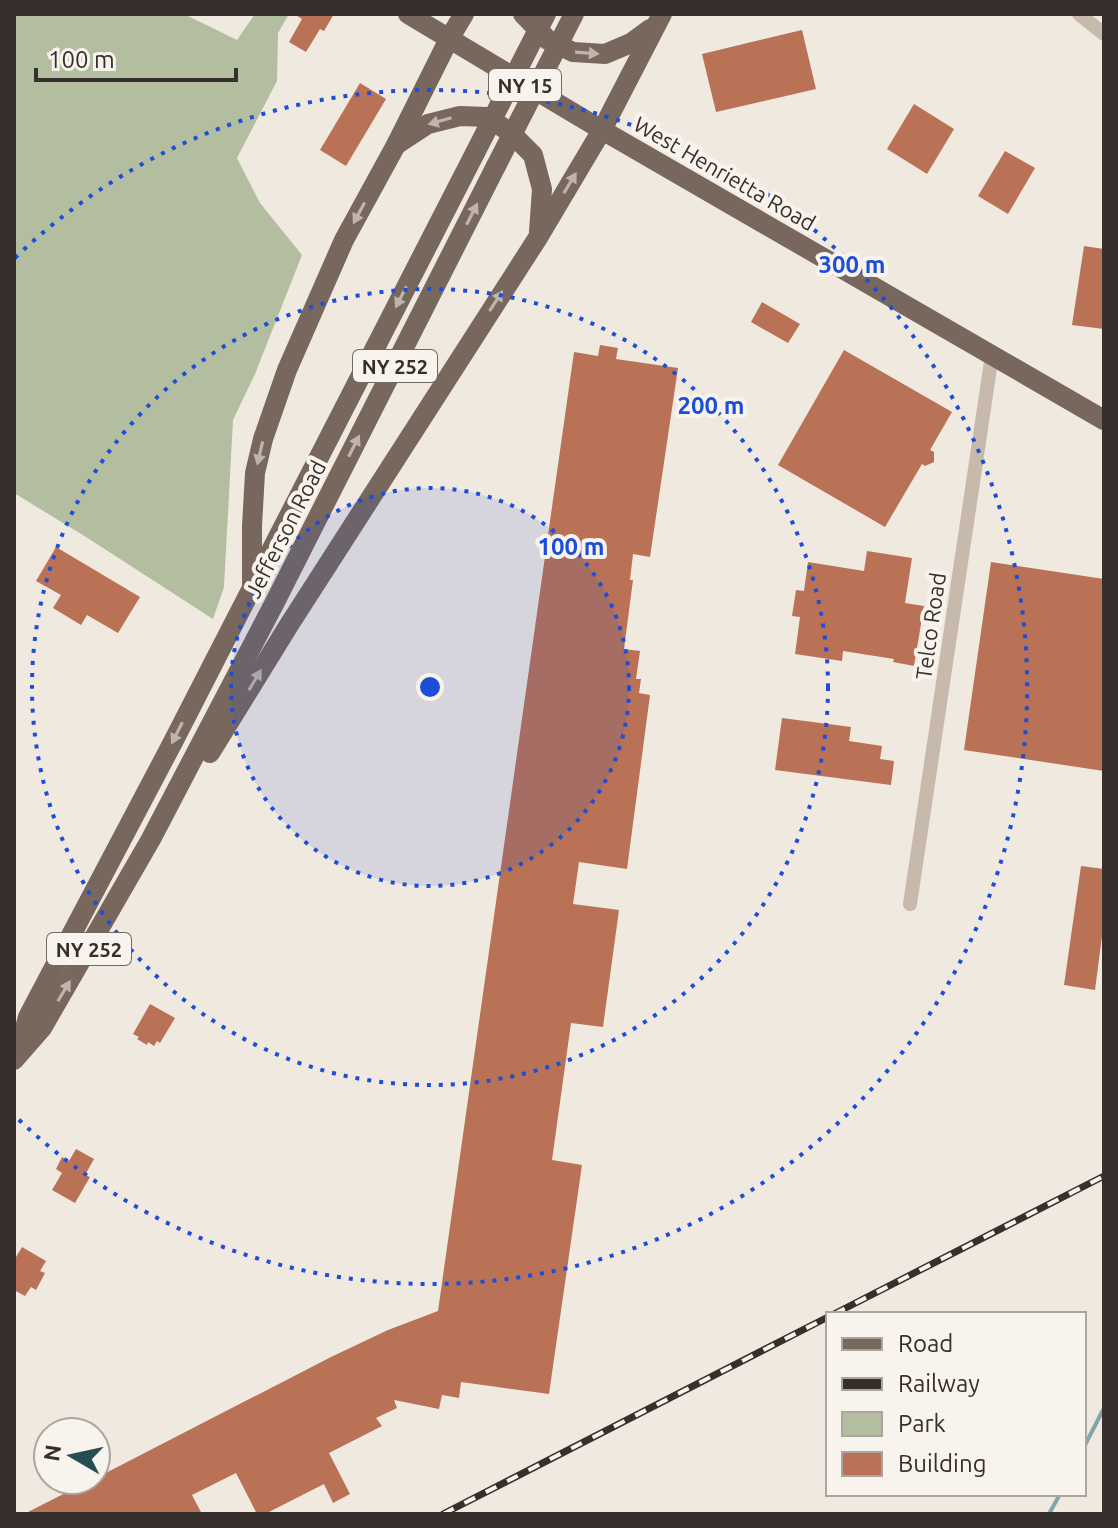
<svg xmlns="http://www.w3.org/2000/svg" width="1118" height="1528" font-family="Ubuntu,sans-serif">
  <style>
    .green { fill: #b3bea1 }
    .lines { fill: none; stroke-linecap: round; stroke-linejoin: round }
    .stream { stroke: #82a7aa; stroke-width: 4 }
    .building { fill: #b97255 }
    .street { stroke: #c7baad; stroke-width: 14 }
    .primary { stroke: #77675d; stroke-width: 20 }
    .rail-casing { stroke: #362f2b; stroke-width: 7 }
    .rail { stroke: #f8f3ec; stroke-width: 4; stroke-dasharray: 12; stroke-linecap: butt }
    .primary-bridge { stroke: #77675d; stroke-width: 20 }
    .oneway { fill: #beb4ac }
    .ring { fill: none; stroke: #1d4ed8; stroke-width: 4; stroke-dasharray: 4 8 }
    .labels { text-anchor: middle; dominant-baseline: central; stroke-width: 8; stroke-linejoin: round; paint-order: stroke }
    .shield { fill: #f8f3ec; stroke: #706a65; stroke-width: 2 }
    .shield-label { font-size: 20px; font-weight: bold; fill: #362f2b }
    .street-label { font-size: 22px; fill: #362f2b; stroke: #f8f3ec }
    .centre { fill: #1d4ed8; stroke: #f8f3ec; stroke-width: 4 }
    .ring-label { font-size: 24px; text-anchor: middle; font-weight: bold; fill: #1d4ed8; stroke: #f8f3ec; stroke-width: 8; stroke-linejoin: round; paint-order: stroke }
  </style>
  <rect width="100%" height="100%" fill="#f0e9e0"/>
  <polygon class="green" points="14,14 184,14 237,40 255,14 289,14 278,33 277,81 237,158 260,203 302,255 255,374 233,420 224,587 213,619 86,537 14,493"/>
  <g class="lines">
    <g class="stream">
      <polyline points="1084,1447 1104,1408"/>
      <polyline points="1049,1514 1060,1494"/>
    </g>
  </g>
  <g class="building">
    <polygon points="294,14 334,14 324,31 320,29 306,52 289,42 302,19"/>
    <polygon points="802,30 816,89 716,112 702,54"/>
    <polygon points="360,83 386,99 346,166 320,150"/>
    <polygon points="914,104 954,129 927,174 887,149"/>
    <polygon points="1005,151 1035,168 1008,214 978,196"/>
    <polygon points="1084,246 1104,249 1104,329 1072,325"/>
    <polygon points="762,302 800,324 788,343 751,322"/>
    <polygon points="600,345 618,348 616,359 678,368 650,557 633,554 630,580 633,580 624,649 640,651 636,679 641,679 639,693 650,695 627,869 579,862 573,904 619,910 603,1027 571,1023 552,1160 582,1165 549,1394 461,1382 459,1398 442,1395 439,1409 394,1400 397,1408 376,1418 382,1426 329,1453 350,1494 333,1503 324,1484 265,1514 257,1514 236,1473 192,1495 202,1514 24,1514 91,1480 96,1480 96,1478 331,1357 388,1330 438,1311 574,352 598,356"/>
    <polygon points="844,350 952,412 930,450 934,452 934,462 925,466 922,464 885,527 778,465"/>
    <polygon points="56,547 140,597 118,633 87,615 81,625 53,608 61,595 36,581"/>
    <polygon points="867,551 912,558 905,603 924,606 914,666 893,662 894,659 843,651 842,661 795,654 800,617 792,616 796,590 804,591 808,562 864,571"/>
    <polygon points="991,562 1104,579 1104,771 964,750"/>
    <polygon points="782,718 851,727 849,741 882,746 880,759 894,761 891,785 775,770"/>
    <polygon points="1081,866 1104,869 1104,921 1095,990 1064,985"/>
    <polygon points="150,1004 175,1018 160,1043 157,1041 154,1046 148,1042 147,1045 137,1039 139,1037 133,1034"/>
    <polygon points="76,1149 94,1159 85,1175 90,1177 75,1203 52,1190 62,1173 56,1169 62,1157 69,1161"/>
    <polygon points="22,1247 46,1261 40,1271 45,1273 36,1290 31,1287 25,1296 14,1290 14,1256 16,1257"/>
  </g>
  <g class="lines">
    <g class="street">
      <polyline points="1079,14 1104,34"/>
      <polyline points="910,904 992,355"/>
    </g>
    <g class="primary">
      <polyline points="408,14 602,130 1104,420"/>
      <polyline points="523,14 548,40 573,52 605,54 631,43 650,29"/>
      <polyline points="396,145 428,124 460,116 487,117 511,133 533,155 542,189 539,232"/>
      <polyline points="252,585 252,526 255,473 263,439 287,370 344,240 396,145 449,39 464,14"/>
      <polyline points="210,753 289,625 539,236 602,130 662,14"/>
      <polyline points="19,1050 28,1017 173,742 475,153"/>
      <polyline points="14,1060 42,1028 151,839 275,602 496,166"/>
    </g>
    <g class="rail-casing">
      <g id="rail">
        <polyline points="834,1314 1104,1176"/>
        <polyline points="443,1514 828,1317"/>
      </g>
    </g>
    <use href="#rail" class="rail"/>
    <g class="primary-bridge">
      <polyline points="475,153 546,14"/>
      <polyline points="496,166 574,14"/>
    </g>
  </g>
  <defs><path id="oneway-solid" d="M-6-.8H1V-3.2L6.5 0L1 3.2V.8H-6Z" transform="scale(2)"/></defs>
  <g class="oneway">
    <use href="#oneway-solid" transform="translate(587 53) rotate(4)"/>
    <use href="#oneway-solid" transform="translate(440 121) rotate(164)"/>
    <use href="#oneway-solid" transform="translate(570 183) rotate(-59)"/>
    <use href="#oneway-solid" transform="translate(359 213) rotate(118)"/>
    <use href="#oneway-solid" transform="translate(472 214) rotate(-63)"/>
    <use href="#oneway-solid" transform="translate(401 297) rotate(117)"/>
    <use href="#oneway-solid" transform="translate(496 301) rotate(-57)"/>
    <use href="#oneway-solid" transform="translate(354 446) rotate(-63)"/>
    <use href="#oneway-solid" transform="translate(260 453) rotate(103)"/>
    <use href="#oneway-solid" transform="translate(255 680) rotate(-59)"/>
    <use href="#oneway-solid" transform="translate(177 733) rotate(117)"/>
    <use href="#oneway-solid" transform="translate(64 991) rotate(-59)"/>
  </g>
  <circle cx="430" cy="687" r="199" fill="#1d4ed8" fill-opacity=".12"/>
  <g class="ring">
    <circle cx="430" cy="687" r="199"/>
    <circle cx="430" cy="687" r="398"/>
    <path d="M15 258A597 597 0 1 1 15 1116"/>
  </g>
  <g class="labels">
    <g class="shield">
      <rect x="489" y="69" width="72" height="32" rx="6"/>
      <rect x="353" y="350" width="84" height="32" rx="6"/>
      <rect x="47" y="933" width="84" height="32" rx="6"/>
    </g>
    <g class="shield-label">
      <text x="525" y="85">NY 15</text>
      <text x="395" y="366">NY 252</text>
      <text x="89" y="949">NY 252</text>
    </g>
    <g class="street-label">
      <text transform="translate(725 173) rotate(30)">West Henrietta Road</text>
      <text transform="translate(285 529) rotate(-63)">Jefferson Road</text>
      <text transform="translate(930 626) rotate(-82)">Telco Road</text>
    </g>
  </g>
  <circle cx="430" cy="687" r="12" class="centre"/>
  <g class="ring-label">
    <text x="852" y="273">300 m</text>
    <text x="711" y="414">200 m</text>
    <text x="571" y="555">100 m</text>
  </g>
  <rect width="1118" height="1528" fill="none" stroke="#362f2b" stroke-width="32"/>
  <rect x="826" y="1312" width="260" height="184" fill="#f8f3ec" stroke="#aaa59f" stroke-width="2"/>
  <rect x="842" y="1338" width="40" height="12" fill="#77675d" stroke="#aaa59f" stroke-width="2"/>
  <text x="898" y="1352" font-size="24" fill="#362f2b">Road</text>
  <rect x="842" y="1378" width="40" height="12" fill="#362f2b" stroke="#aaa59f" stroke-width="2"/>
  <text x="898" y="1392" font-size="24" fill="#362f2b">Railway</text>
  <rect x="842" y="1412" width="40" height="24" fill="#b3bea1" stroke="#aaa59f" stroke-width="2"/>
  <text x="898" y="1432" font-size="24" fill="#362f2b">Park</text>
  <rect x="842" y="1452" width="40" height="24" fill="#b97255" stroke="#aaa59f" stroke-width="2"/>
  <text x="898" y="1472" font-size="24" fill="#362f2b">Building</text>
  <g transform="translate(72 1456) rotate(279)"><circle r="38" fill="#f8f3ec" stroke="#aaa59f" stroke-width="2"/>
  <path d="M0-6L14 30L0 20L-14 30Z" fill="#244e54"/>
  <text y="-12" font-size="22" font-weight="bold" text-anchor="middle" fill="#362f2b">N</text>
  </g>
  <path d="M36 68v12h200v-12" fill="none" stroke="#362f2b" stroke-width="4"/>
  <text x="48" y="68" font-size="24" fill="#362f2b" stroke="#f8f3ec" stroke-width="6" paint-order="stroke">100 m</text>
</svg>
